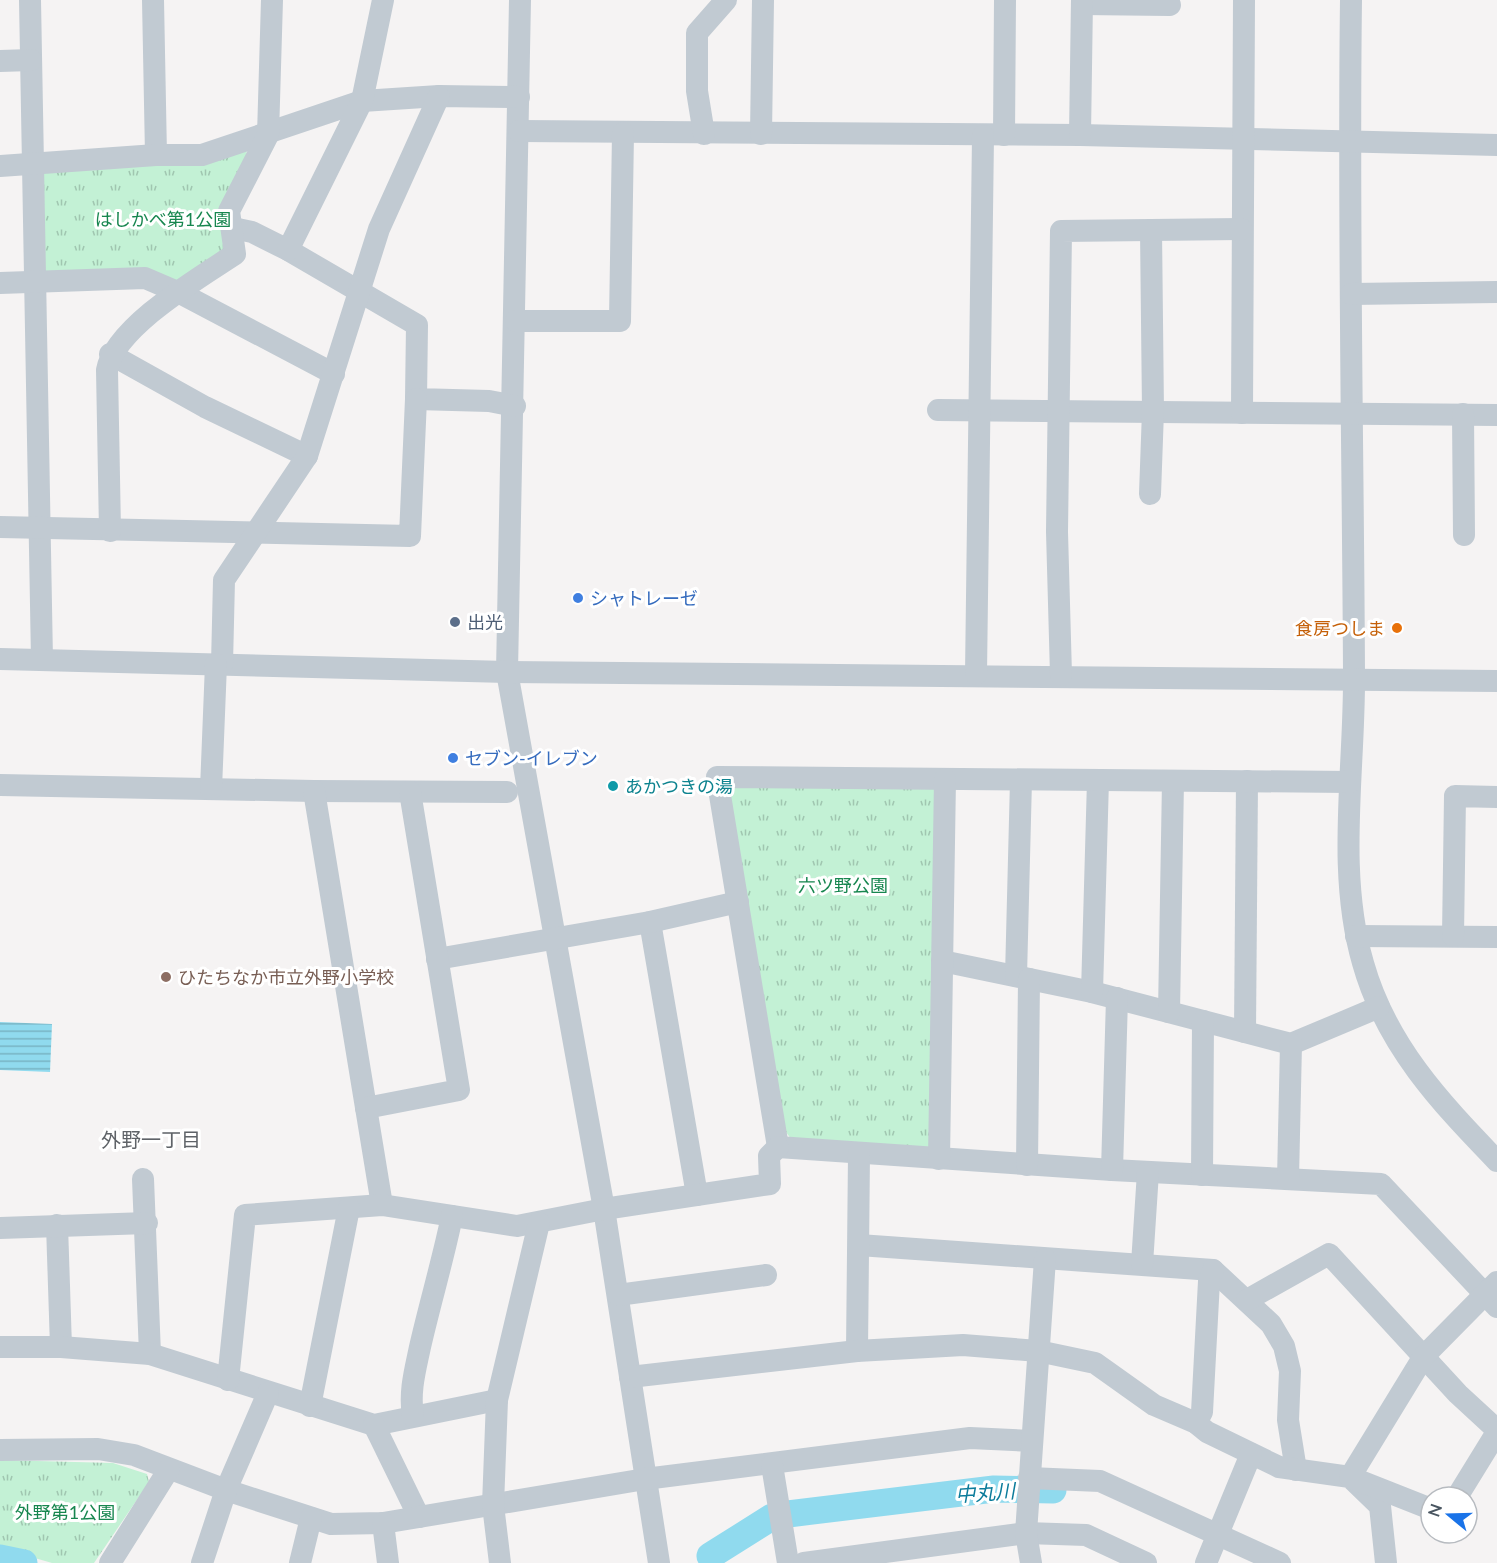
<svg xmlns="http://www.w3.org/2000/svg" width="1497" height="1563" font-family="Lato,'Noto Sans JP',sans-serif">
  <style>
    .park { fill: url(#park-tufts) }
    .water { fill: url(#water-rules) }
    .lines { fill: none; stroke-linecap: round; stroke-linejoin: round }
    .river { stroke: #90daee; stroke-width: 27 }
    .minor { stroke: #c1cad2; stroke-width: 22 }
    .shop-dot { fill: #3f7fe0; stroke: #fff; stroke-width: 2 }
    .service-dot { fill: #5c6f8a; stroke: #fff; stroke-width: 2 }
    .food-dot { fill: #e8710a; stroke: #fff; stroke-width: 2 }
    .culture-dot { fill: #0f9aa8; stroke: #fff; stroke-width: 2 }
    .education-dot { fill: #8d6e63; stroke: #fff; stroke-width: 2 }
    .labels { text-anchor: middle; dominant-baseline: central; stroke-width: 6; stroke-linejoin: round; paint-order: stroke }
    .park-label { font-size: 18px; fill: #17864f; stroke: #fff }
    .shop-label { font-size: 18px; fill: #366cbe; stroke: #fff; text-anchor: start }
    .service-label { font-size: 18px; fill: #4e5e75; stroke: #fff; text-anchor: start }
    .food-label { font-size: 18px; fill: #c56008; stroke: #fff; text-anchor: end }
    .culture-label { font-size: 18px; fill: #0d838f; stroke: #fff; text-anchor: start }
    .education-label { font-size: 18px; fill: #785e54; stroke: #fff; text-anchor: start }
    .neighbourhood-label { font-size: 20px; fill: #5f6368; stroke: #fff }
    .water-label { font-size: 20px; font-style: italic; fill: #0c7c9b; stroke: #fff }
  </style>
  <defs>
    <pattern id="park-tufts" width="24" height="20" patternUnits="userSpaceOnUse" patternTransform="scale(1.5)"><rect width="24" height="20" fill="#c3f1d5"/><path d="M3 7l-1-3M5 7V3M7 7l1-3M15 17l-1-3M17 17v-4M19 17l1-3" fill="none" stroke="#a0c6b0"/></pattern>
    <pattern id="water-rules" width="6" height="5" patternUnits="userSpaceOnUse" patternTransform="scale(1.5)"><rect width="6" height="5" fill="#90daee"/><path d="M0 2.5h6" fill="none" stroke="#78b4c4"/></pattern>
  </defs>
  <rect width="100%" height="100%" fill="#f5f3f3"/>
  <g class="park">
    <polygon points="247,150 230,251 179,284 46,273 42,268 44,170"/>
    <polygon points="737,787 941,788 931,1147 794,1143 783,1128 729,792"/>
    <polygon points="0,1460 113,1463 147,1474 149,1482 94,1563 52,1563 0,1548"/>
  </g>
  <polygon class="water" points="0,1022 52,1024 50,1072 0,1070"/>
  <g class="lines">
    <g class="river">
      <polyline points="710,1556 772,1517 788,1514 994,1489 1053,1490"/>
      <polyline points="0,1558 24,1563"/>
    </g>
    <g class="minor">
      <polyline points="30,0 42,660"/>
      <polyline points="153,0 156,155"/>
      <polyline points="520,0 507,672 604,1209 659,1563"/>
      <path d="M1351,0C1348,224 1353,449 1354,673C1355,769 1336,870 1363,963C1386,1045 1440,1102 1497,1161"/>
      <polyline points="1082,4 1170,5"/>
      <polyline points="0,61 31,60"/>
      <polyline points="519,131 1080,135 1497,145"/>
      <polyline points="704,134 697,91 697,33 726,0"/>
      <polyline points="761,134 763,0"/>
      <polyline points="1004,135 1005,0"/>
      <polyline points="1080,135 1082,0"/>
      <polyline points="0,166 156,155 202,155 362,101 439,96 519,97"/>
      <polyline points="233,228 252,232 288,250 417,325 416,399 489,401 515,406"/>
      <polyline points="288,250 362,101 383,0"/>
      <polyline points="0,283 145,278 180,293 334,374"/>
      <polyline points="1351,294 1497,292"/>
      <polyline points="516,321 620,321 623,133"/>
      <polyline points="110,354 205,407 307,456"/>
      <polyline points="938,410 1497,415"/>
      <polyline points="1242,413 1244,0"/>
      <polyline points="1463,414 1464,535"/>
      <polyline points="1150,494 1153,411 1151,230"/>
      <polyline points="0,527 410,536 416,399"/>
      <path d="M110,531L107,370C115,327 199,278 235,254L229,211L268,135L272,0"/>
      <polyline points="0,659 507,672 1497,681"/>
      <polyline points="222,664 224,580 307,456 379,229 439,96"/>
      <polyline points="976,674 983,136"/>
      <polyline points="1061,675 1057,532 1061,231 1241,229"/>
      <polyline points="0,785 314,791 507,792"/>
      <polyline points="211,789 216,664"/>
      <polyline points="314,791 382,1205"/>
      <polyline points="650,922 697,1195"/>
      <polyline points="1356,936 1497,937"/>
      <polyline points="1453,936 1455,796 1497,797"/>
      <polyline points="437,959 650,922 738,902"/>
      <polyline points="942,961 1092,992 1291,1044 1379,1007"/>
      <polyline points="1016,976 1021,780"/>
      <polyline points="1092,992 1098,780"/>
      <polyline points="1169,1012 1173,781"/>
      <polyline points="1245,1032 1247,781"/>
      <polyline points="366,1108 459,1090 410,792"/>
      <polyline points="778,1147 717,777 1350,782"/>
      <polyline points="778,1147 1112,1170 1381,1184 1497,1307"/>
      <polyline points="939,1159 945,779"/>
      <polyline points="1027,1165 1029,979"/>
      <polyline points="1112,1170 1117,998"/>
      <polyline points="1202,1175 1203,1021"/>
      <polyline points="143,1179 150,1354"/>
      <polyline points="1288,1179 1291,1044"/>
      <polyline points="57,1225 61,1347"/>
      <polyline points="0,1228 147,1223"/>
      <polyline points="859,1245 1213,1270 1271,1324 1284,1346 1290,1371 1288,1420 1296,1470"/>
      <polyline points="1142,1264 1148,1172"/>
      <polyline points="618,1295 766,1275"/>
      <polyline points="1247,1300 1329,1254 1458,1394 1497,1430"/>
      <polyline points="0,1347 61,1347 150,1354 374,1425 497,1400"/>
      <polyline points="857,1351 859,1154"/>
      <polyline points="630,1377 857,1351 963,1345 1038,1351 1095,1363 1154,1405 1196,1423 1207,1432 1279,1467 1350,1477 1380,1506 1386,1563"/>
      <polyline points="228,1380 245,1215 382,1205 517,1226 604,1209 770,1184 769,1156 778,1147"/>
      <polyline points="310,1406 349,1208"/>
      <path d="M413,1416C409,1392 415,1371 420,1347C430,1303 443,1260 452,1216"/>
      <polyline points="1196,1423 1202,1412 1209,1281 1213,1270"/>
      <polyline points="374,1425 419,1517"/>
      <polyline points="0,1450 98,1449 134,1455 226,1490 331,1524 383,1523 645,1479 970,1438 1032,1441"/>
      <polyline points="772,1465 788,1563"/>
      <polyline points="1029,1478 1100,1481 1280,1563"/>
      <polyline points="1457,1497 1497,1432"/>
      <polyline points="1431,1509 1350,1477 1424,1356 1497,1282"/>
      <polyline points="383,1523 388,1563"/>
      <polyline points="110,1563 169,1469"/>
      <polyline points="202,1563 226,1490 268,1393"/>
      <polyline points="300,1563 311,1518"/>
      <polyline points="500,1563 493,1505 497,1400 539,1223"/>
      <polyline points="804,1563 1026,1533 1086,1535 1146,1563"/>
      <polyline points="1031,1563 1026,1533 1045,1259"/>
      <polyline points="1206,1563 1251,1454"/>
    </g>
  </g>
  <g class="shop-dot">
    <circle cx="578" cy="598" r="6"/>
    <circle cx="453" cy="758" r="6"/>
  </g>
  <circle class="service-dot" cx="455" cy="622" r="6"/>
  <circle class="food-dot" cx="1397" cy="628" r="6"/>
  <circle class="culture-dot" cx="613" cy="786" r="6"/>
  <circle class="education-dot" cx="166" cy="977" r="6"/>
  <g class="labels">
    <g class="park-label">
      <text x="163" y="219">はしかべ第1公園</text>
      <text x="843" y="885">六ツ野公園</text>
      <text x="65" y="1512">外野第1公園</text>
    </g>
    <g class="shop-label">
      <text x="590" y="598">シャトレーゼ</text>
      <text x="465" y="758">セブン-イレブン</text>
    </g>
    <g class="service-label">
      <text x="467" y="622">出光</text>
    </g>
    <g class="food-label">
      <text x="1385" y="628">食房つしま</text>
    </g>
    <g class="culture-label">
      <text x="625" y="786">あかつきの湯</text>
    </g>
    <g class="education-label">
      <text x="178" y="977">ひたちなか市立外野小学校</text>
    </g>
    <g class="neighbourhood-label">
      <text x="151" y="1139">外野一丁目</text>
    </g>
    <g class="water-label">
      <text transform="translate(985 1492) rotate(-4)">中丸川</text>
    </g>
  </g>
  <g transform="translate(1449 1515) rotate(289)"><circle r="28" fill="#ffffff" stroke="#b7bbc0" stroke-width="1.5"/>
  <path d="M0-4.5L10 22L0 15L-10 22Z" fill="#1a73e8"/>
  <text y="-9" font-size="16" font-weight="bold" text-anchor="middle" fill="#4a5661">N</text>
  </g>
</svg>
